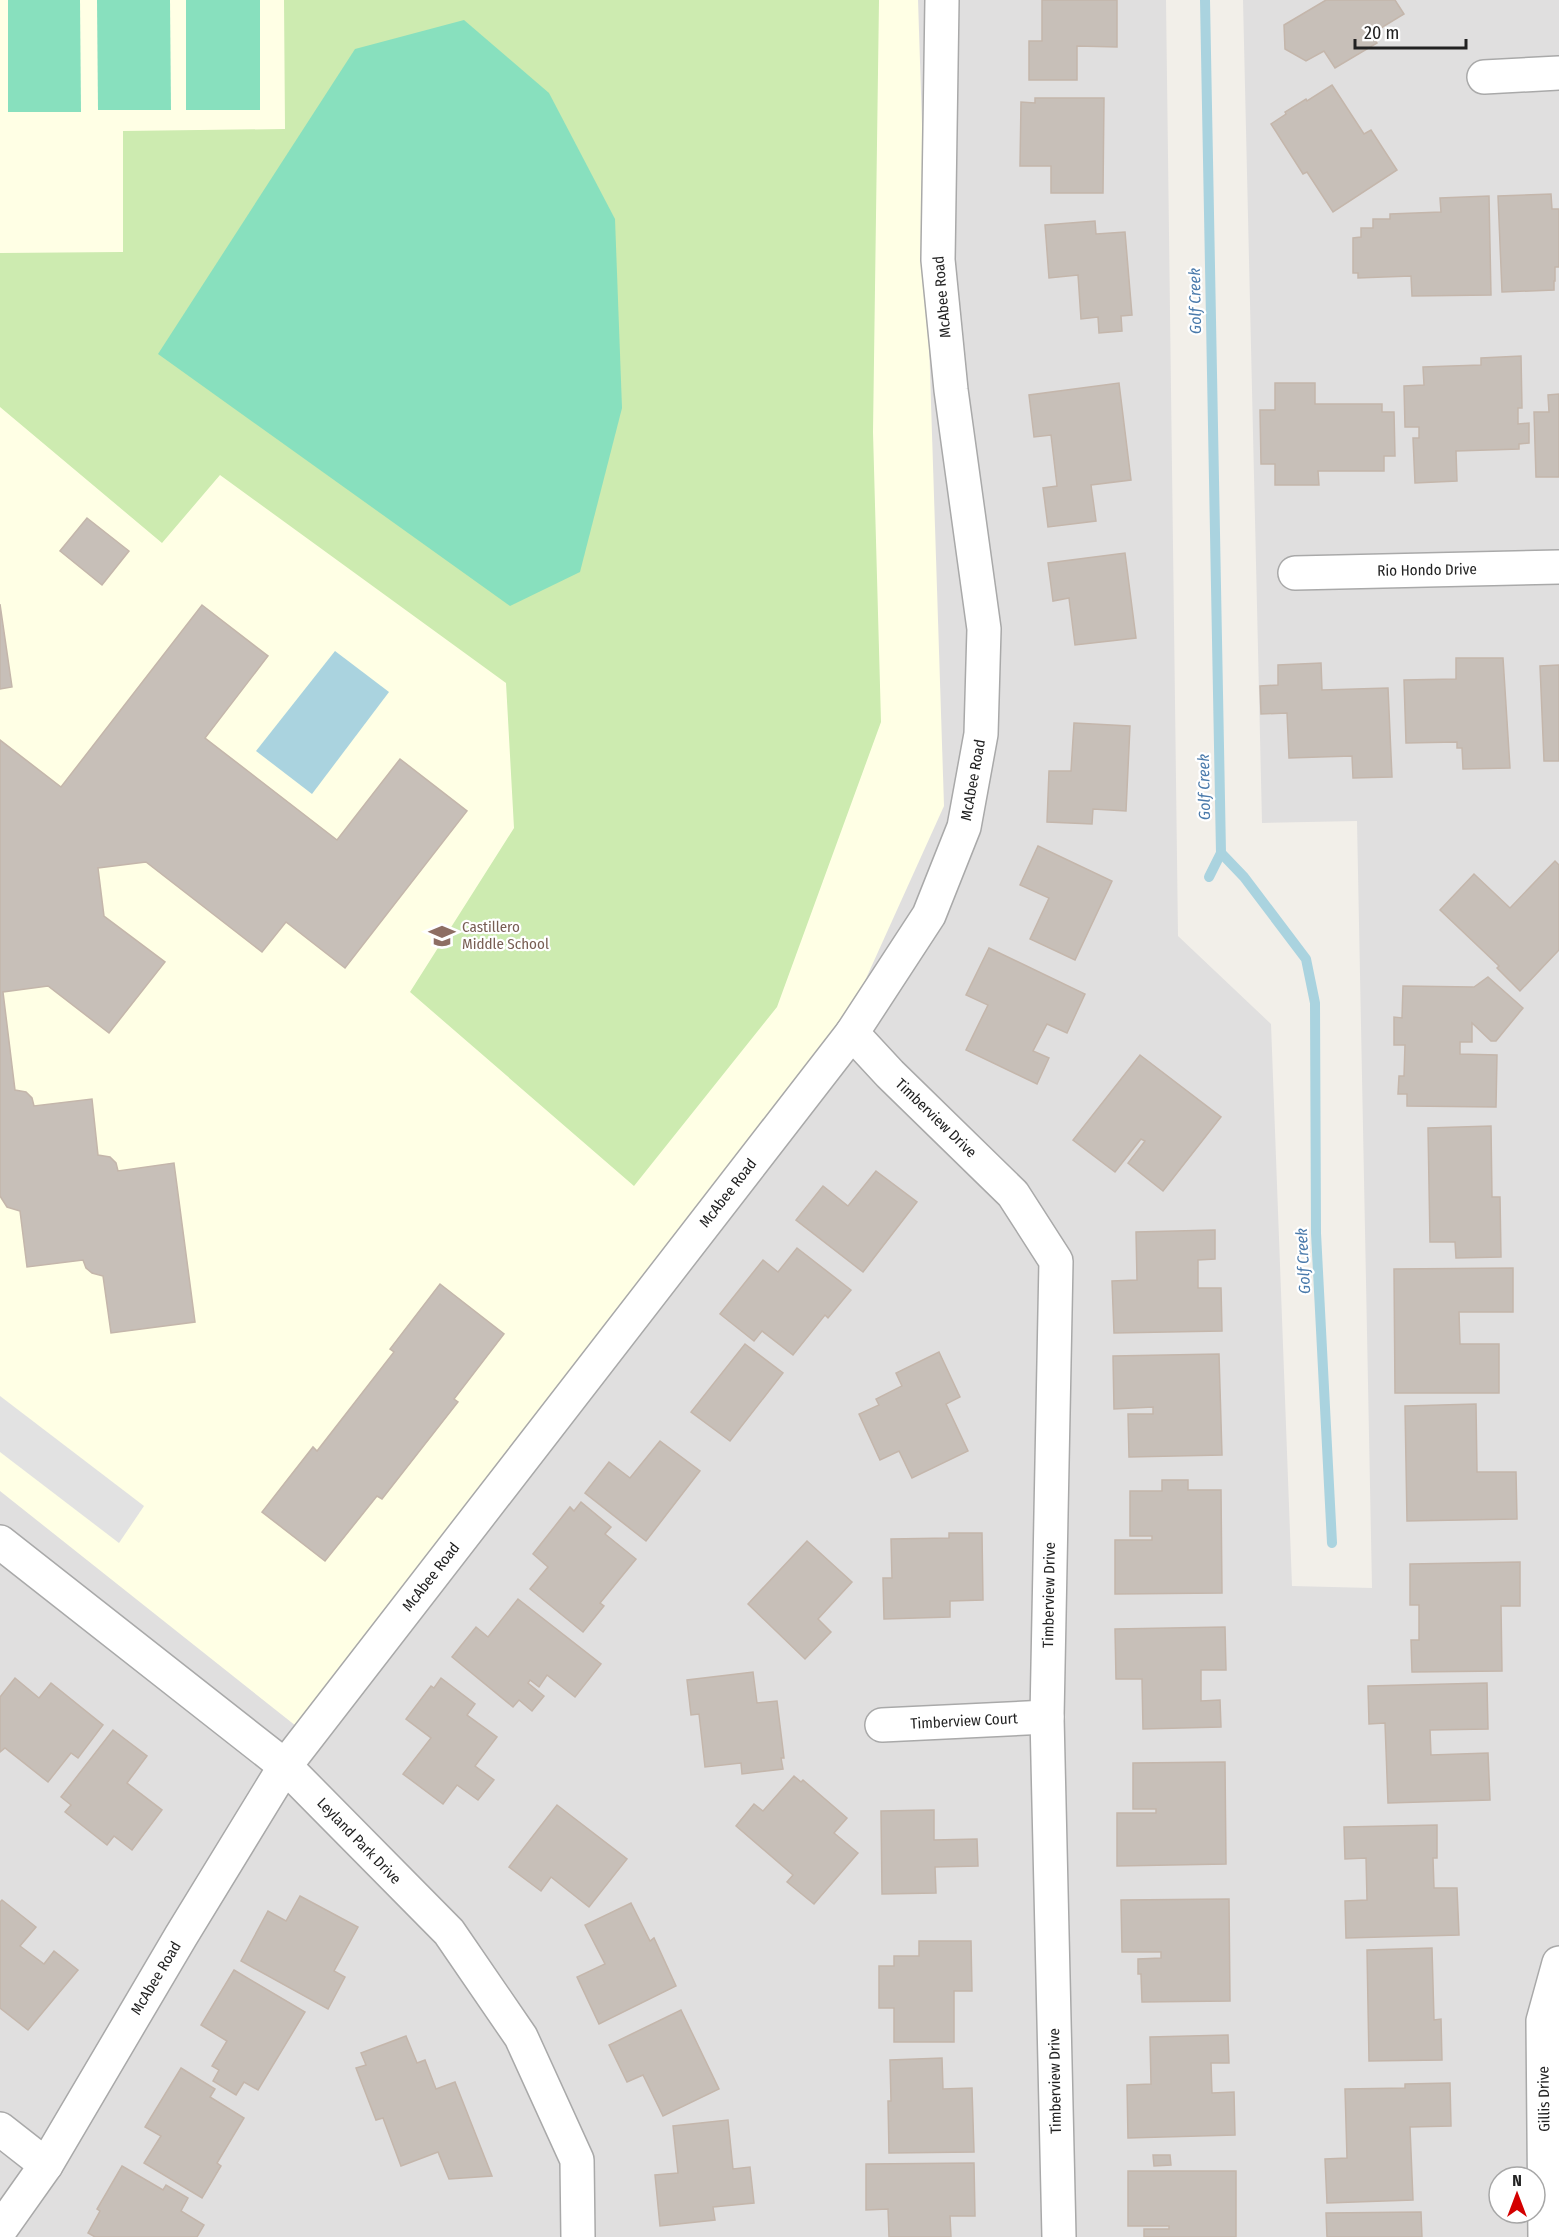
<svg xmlns="http://www.w3.org/2000/svg" width="1559" height="2237" font-family="'Fira Sans Condensed',sans-serif">
  <style>
    .residential { fill: #e0dfdf; fill-rule: evenodd }
    .education { fill: #ffffe5 }
    .grass { fill: #cdebb0 }
    .pitch { fill: #88e0be }
    .parking { fill: #e2e2e2 }
    .water { fill: #aad3df }
    .lines { fill: none; stroke-linecap: round; stroke-linejoin: round }
    .stream { stroke: #aad3df; stroke-width: 10 }
    .building { fill: #c7bfb8; stroke: #c4b6ab; stroke-width: 1.5 }
    .street-casing { stroke: #a9a9a9; stroke-width: 36 }
    .street { stroke: #fff; stroke-width: 33 }
    .labels { text-anchor: middle; dominant-baseline: central; stroke-width: 4.5; stroke-linejoin: round; paint-order: stroke }
    .street-label { font-size: 15px; fill: #222; stroke: #fff }
    .education-label { font-size: 15px; fill: #785e54; stroke: #fff; text-anchor: start }
    .water-label { font-size: 16px; font-style: italic; fill: #4a7aab; stroke: #fff }
  </style>
  <rect width="100%" height="100%" fill="#f2efe9"/>
  <path class="residential" d="M0,0H1166L1178,936L1271,1024L1292,1586L1372,1588L1357,821L1262,823L1243,0H1559V2237H0ZM1499,2177H1535V2213H1499Z"/>
  <polygon class="education" points="0,0 918,0 944,806 826,1067 296,1726 0,1491"/>
  <polygon class="grass" points="284,0 879,0 873,432 881,722 777,1007 634,1186 410,992 514,828 506,683 220,475 162,543 0,407 0,253 123,252 123,131 285,129"/>
  <g class="pitch">
    <polygon points="8,0 80,0 81,112 8,112"/>
    <polygon points="97,0 170,0 171,110 98,110"/>
    <rect x="186" y="0" width="74" height="110"/>
    <polygon points="464,20 549,93 615,219 622,408 580,572 510,606 158,354 355,49"/>
  </g>
  <polygon class="parking" points="0,1396 144,1506 119,1543 0,1452"/>
  <polygon class="water" points="335,651 389,692 312,794 256,751"/>
  <g class="lines">
    <g class="stream">
      <polyline points="1205,0 1221,853 1244,877 1306,959 1315,1003 1316,1233 1332,1543"/>
      <polyline points="1209,877 1221,853"/>
    </g>
  </g>
  <g class="building">
    <polygon points="1042,0 1117,0 1117,47 1077,46 1077,80 1029,80 1029,41 1042,41"/>
    <polygon points="1326,0 1395,0 1404,14 1371,34 1377,43 1335,68 1324,51 1306,61 1285,49 1284,25"/>
    <polygon points="1332,85 1364,134 1371,130 1397,170 1333,212 1307,172 1303,174 1271,124 1286,114 1285,112 1306,99 1307,101"/>
    <polygon points="1035,98 1104,98 1103,193 1051,193 1051,166 1020,166 1021,102 1035,103"/>
    <polygon points="1551,194 1552,209 1559,209 1559,267 1555,267 1555,281 1554,281 1554,290 1502,292 1498,196"/>
    <polygon points="1489,196 1491,295 1412,296 1411,276 1358,278 1358,273 1353,273 1353,238 1361,237 1361,228 1373,228 1373,219 1390,219 1390,214 1441,212 1440,198"/>
    <polygon points="1095,221 1096,234 1125,232 1132,315 1121,316 1122,331 1099,333 1098,317 1081,319 1078,275 1049,278 1045,225"/>
    <polygon points="1521,356 1522,408 1518,408 1518,424 1529,423 1529,443 1519,444 1519,449 1456,451 1457,481 1415,483 1413,438 1419,438 1419,427 1405,427 1404,386 1424,385 1423,367 1481,365 1481,358"/>
    <polygon points="1119,383 1131,480 1091,485 1096,521 1048,527 1043,488 1057,486 1051,435 1034,437 1029,395"/>
    <polygon points="1275,383 1315,383 1315,404 1382,404 1382,412 1394,412 1395,456 1384,456 1384,471 1318,471 1319,485 1275,485 1275,464 1261,464 1260,410 1275,410"/>
    <polygon points="1559,394 1559,477 1536,477 1534,412 1549,412 1548,395"/>
    <polygon points="87,518 129,551 102,585 60,551"/>
    <polygon points="1125,553 1136,638 1075,645 1069,598 1053,601 1048,563"/>
    <polygon points="0,604 12,687 0,689"/>
    <polygon points="202,605 268,656 205,738 337,840 400,759 467,811 345,968 286,922 262,952 146,862 98,868 104,916 165,962 109,1033 48,986 3,992 15,1090 26,1092 32,1098 34,1106 92,1099 98,1155 110,1157 116,1163 118,1171 174,1163 195,1322 111,1333 103,1276 92,1273 86,1268 83,1260 27,1267 20,1211 7,1207 0,1196 0,740 61,787"/>
    <polygon points="1456,658 1503,658 1510,768 1463,769 1462,748 1457,748 1457,742 1406,743 1404,680 1456,679"/>
    <polygon points="1321,663 1322,690 1388,688 1392,777 1353,778 1352,756 1289,758 1287,713 1261,714 1260,686 1278,685 1278,665"/>
    <polygon points="1559,665 1559,761 1544,761 1540,666"/>
    <polygon points="1074,723 1130,726 1126,811 1093,809 1092,824 1047,822 1049,771 1071,771"/>
    <polygon points="1038,846 1112,881 1075,960 1030,939 1049,898 1020,885"/>
    <polygon points="1555,861 1559,865 1559,950 1520,991 1497,968 1499,966 1440,910 1474,874 1510,908"/>
    <polygon points="989,948 1085,994 1067,1033 1047,1024 1033,1051 1049,1058 1037,1084 966,1050 988,1005 966,995"/>
    <polygon points="1488,977 1523,1008 1496,1041 1491,1041 1472,1023 1472,1042 1460,1042 1460,1054 1497,1055 1496,1107 1407,1106 1407,1094 1398,1094 1399,1076 1404,1076 1405,1045 1394,1045 1394,1017 1402,1018 1403,986 1474,987"/>
    <polygon points="1140,1055 1221,1117 1163,1191 1128,1163 1145,1141 1141,1139 1115,1172 1073,1140"/>
    <polygon points="1491,1126 1492,1197 1500,1197 1501,1257 1456,1258 1455,1242 1430,1242 1428,1128"/>
    <polygon points="876,1171 917,1202 863,1272 796,1220 823,1186 848,1206"/>
    <polygon points="1215,1230 1215,1259 1198,1260 1198,1288 1221,1288 1222,1331 1114,1333 1112,1281 1137,1280 1136,1232"/>
    <polygon points="797,1248 851,1290 828,1318 825,1315 793,1355 762,1331 754,1341 720,1314 763,1260 778,1272"/>
    <polygon points="1513,1268 1513,1312 1459,1312 1460,1344 1499,1344 1499,1393 1395,1393 1394,1269"/>
    <polygon points="440,1284 504,1334 454,1399 458,1402 382,1499 377,1496 325,1561 262,1512 313,1447 317,1451 394,1352 390,1349"/>
    <polygon points="745,1344 783,1373 730,1441 691,1412"/>
    <polygon points="939,1352 960,1397 946,1404 968,1451 912,1478 899,1451 880,1460 859,1414 879,1405 876,1399 902,1386 896,1373"/>
    <polygon points="1219,1354 1222,1455 1129,1457 1128,1414 1153,1414 1153,1407 1114,1409 1113,1356"/>
    <polygon points="1476,1404 1477,1472 1516,1472 1517,1519 1407,1521 1405,1406"/>
    <polygon points="660,1441 700,1471 646,1541 585,1493 609,1462 630,1478"/>
    <polygon points="1162,1480 1188,1480 1188,1490 1221,1490 1222,1593 1115,1594 1115,1540 1152,1540 1152,1536 1130,1536 1130,1491 1162,1491"/>
    <polygon points="581,1502 611,1527 605,1534 636,1559 600,1603 604,1606 583,1632 530,1589 548,1567 533,1554 570,1507 574,1511"/>
    <polygon points="949,1533 982,1533 983,1600 950,1601 950,1617 884,1619 883,1578 892,1578 891,1539 949,1538"/>
    <polygon points="807,1541 852,1582 818,1619 831,1632 805,1659 748,1604"/>
    <polygon points="1520,1562 1520,1606 1501,1606 1502,1671 1412,1672 1411,1640 1419,1640 1419,1605 1410,1605 1410,1564"/>
    <polygon points="518,1599 601,1664 575,1697 547,1675 539,1687 530,1680 528,1683 544,1696 532,1711 519,1700 513,1707 452,1657 476,1627 488,1637"/>
    <polygon points="1225,1627 1226,1670 1201,1670 1201,1701 1220,1700 1221,1727 1143,1729 1142,1679 1116,1679 1115,1629"/>
    <polygon points="753,1672 757,1703 777,1701 784,1758 781,1758 783,1769 742,1774 741,1763 705,1767 699,1714 691,1715 687,1680"/>
    <polygon points="15,1678 39,1698 51,1683 103,1725 78,1758 71,1753 48,1782 5,1748 0,1752 0,1697"/>
    <polygon points="441,1678 475,1704 467,1715 497,1737 475,1766 494,1780 478,1800 457,1785 443,1804 403,1774 431,1738 406,1719 431,1686 434,1688"/>
    <polygon points="1487,1683 1488,1729 1430,1730 1431,1755 1488,1753 1490,1800 1388,1803 1385,1723 1369,1724 1368,1686"/>
    <polygon points="113,1730 147,1756 127,1783 162,1810 132,1850 114,1836 107,1845 65,1812 71,1805 61,1797"/>
    <polygon points="1225,1762 1226,1864 1117,1866 1117,1813 1156,1813 1156,1809 1133,1809 1133,1763"/>
    <polygon points="794,1776 801,1782 803,1780 847,1818 834,1833 858,1853 814,1904 787,1882 793,1875 736,1826 754,1804 763,1811"/>
    <polygon points="557,1805 627,1859 589,1907 551,1877 541,1891 509,1867"/>
    <polygon points="934,1810 934,1840 977,1839 978,1866 935,1867 936,1893 882,1894 881,1811"/>
    <polygon points="1437,1825 1437,1858 1433,1858 1434,1888 1457,1888 1459,1935 1346,1938 1345,1901 1367,1900 1366,1858 1345,1859 1344,1827"/>
    <polygon points="300,1896 358,1927 334,1971 345,1977 328,2009 241,1961 268,1911 286,1921"/>
    <polygon points="1229,1899 1230,2001 1142,2002 1141,1974 1138,1974 1138,1959 1161,1958 1161,1952 1122,1952 1121,1900"/>
    <polygon points="2,1900 36,1927 20,1946 44,1964 54,1951 78,1970 28,2030 0,2008 0,1902"/>
    <polygon points="631,1903 650,1941 654,1938 676,1986 599,2024 577,1977 605,1964 585,1925"/>
    <polygon points="919,1941 971,1941 972,1991 954,1991 954,2042 894,2042 894,2008 879,2008 879,1966 894,1966 894,1956 919,1956"/>
    <polygon points="1432,1948 1434,2020 1441,2019 1442,2060 1369,2061 1367,1950"/>
    <polygon points="234,1970 305,2012 258,2090 244,2082 236,2095 213,2081 219,2070 212,2066 227,2041 201,2025"/>
    <polygon points="681,2010 719,2089 663,2116 643,2075 627,2082 609,2045"/>
    <polygon points="1228,2035 1229,2063 1211,2063 1212,2093 1234,2092 1235,2135 1128,2138 1127,2085 1151,2084 1150,2037"/>
    <polygon points="406,2036 417,2063 425,2060 436,2089 455,2082 492,2176 449,2179 438,2152 401,2166 383,2118 376,2120 356,2068 366,2065 361,2053"/>
    <polygon points="942,2058 943,2089 972,2088 974,2152 889,2153 888,2101 891,2101 890,2060"/>
    <polygon points="181,2068 215,2089 210,2097 244,2118 217,2163 221,2166 202,2198 144,2163 161,2136 145,2127"/>
    <polygon points="1450,2083 1451,2126 1410,2127 1413,2200 1327,2203 1325,2159 1347,2158 1345,2089 1405,2088 1405,2084"/>
    <polygon points="728,2120 733,2169 750,2167 754,2203 713,2207 715,2220 660,2226 655,2175 678,2173 673,2126"/>
    <polygon points="1153,2155 1170,2155 1171,2165 1154,2166"/>
    <polygon points="974,2163 975,2216 950,2216 951,2237 889,2237 888,2209 866,2210 866,2164"/>
    <polygon points="122,2166 163,2190 166,2185 188,2198 181,2211 204,2225 197,2237 95,2237 88,2233 100,2211 97,2209"/>
    <polygon points="1128,2171 1236,2171 1236,2237 1144,2237 1144,2229 1169,2229 1169,2226 1128,2226"/>
    <polygon points="1421,2212 1422,2237 1327,2237 1326,2213"/>
  </g>
  <g class="lines">
    <g class="street-casing">
      <g id="street">
        <polyline points="1484,77 1559,73"/>
        <polyline points="1295,573 1559,567"/>
        <polyline points="852,1033 890,1074 1013,1194 1056,1261 1047,1717 1059,2237"/>
        <polyline points="0,1542 285,1766 449,1932 521,2037 577,2160 578,2237"/>
        <polyline points="882,1725 1047,1717"/>
        <polyline points="0,2129 46,2165"/>
        <polyline points="0,2230 46,2165 181,1936 285,1766 852,1033 929,915 964,827 981,734 984,629 951,390 938,260 942,0"/>
        <polyline points="1545,2237 1543,2021 1559,1963"/>
      </g>
    </g>
    <use href="#street" class="street"/>
  </g>
  <defs>
    <g id="school-bare" transform="scale(2.07)"><path d="M0-5L7-2L0 1L-7-2ZM-4 1L0 2.5L4 1V4Q0 6-4 4Z" fill="#8d6e63" stroke="#fff" stroke-width="2.5" paint-order="stroke"/></g>
  </defs>
  <g fill-rule="evenodd">
    <use href="#school-bare" x="442" y="936"/>
  </g>
  <g class="labels">
    <g class="street-label">
      <text transform="translate(942 297) rotate(-95)">McAbee Road</text>
      <text transform="translate(1427 570) rotate(-1)">Rio Hondo Drive</text>
      <text transform="translate(973 780) rotate(-80)">McAbee Road</text>
      <text transform="translate(936 1118) rotate(44)">Timberview Drive</text>
      <text transform="translate(728 1193) rotate(-52)">McAbee Road</text>
      <text transform="translate(431 1577) rotate(-52)">McAbee Road</text>
      <text transform="translate(1049 1595) rotate(-89)">Timberview Drive</text>
      <text transform="translate(964 1721) rotate(-3)">Timberview Court</text>
      <text transform="translate(359 1841) rotate(46)">Leyland Park Drive</text>
      <text transform="translate(156 1978) rotate(-59)">McAbee Road</text>
      <text transform="translate(1055 2081) rotate(-91)">Timberview Drive</text>
      <text transform="translate(1544 2099) rotate(-91)">Gillis Drive</text>
    </g>
    <g class="education-label">
      <text x="462" y="927">Castillero<tspan x="462" dy="17">Middle School</tspan></text>
    </g>
    <g class="water-label">
      <text transform="translate(1195 301) rotate(-91)">Golf Creek</text>
      <text transform="translate(1204 787) rotate(-91)">Golf Creek</text>
      <text transform="translate(1303 1261) rotate(-93)">Golf Creek</text>
    </g>
  </g>
  <g transform="translate(1517 2195)"><circle r="28" fill="#ffffff" stroke="#a7a7a7" stroke-width="1.5"/>
  <path d="M0-4.5L10 22L0 15L-10 22Z" fill="#d40000"/>
  <text y="-9" font-size="16" font-weight="bold" text-anchor="middle" fill="#222222">N</text>
  </g>
  <path d="M1355 39v9h111v-9" fill="none" stroke="#222222" stroke-width="3"/>
  <text x="1364" y="39" font-size="18" fill="#222222" stroke="#ffffff" stroke-width="4.5" paint-order="stroke">20 m</text>
</svg>
